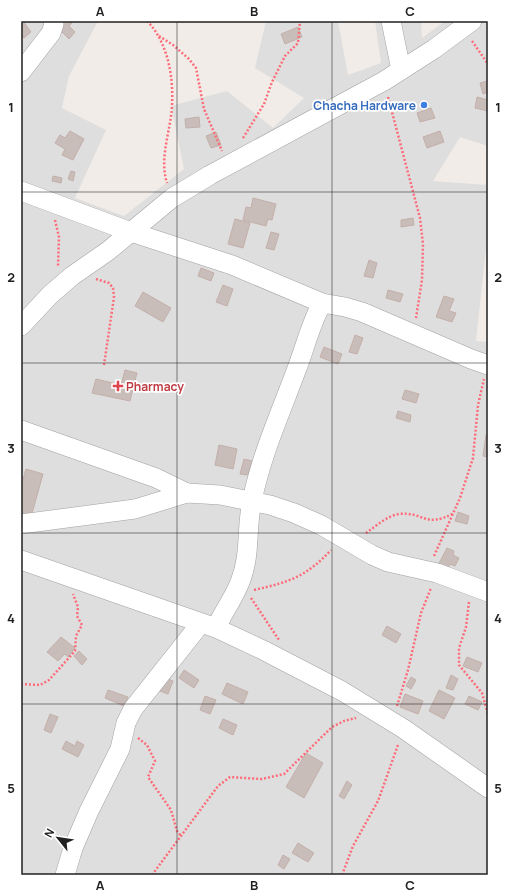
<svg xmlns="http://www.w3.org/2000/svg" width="509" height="896" font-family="Manrope,sans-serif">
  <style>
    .residential { fill: #dfdede }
    .building { fill: #c9bdba; stroke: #c3afa9 }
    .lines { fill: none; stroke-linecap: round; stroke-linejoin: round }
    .minor-casing { stroke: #a2a2a2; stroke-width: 20 }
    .path { stroke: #fd6c79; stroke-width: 2.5; stroke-dasharray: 2 2; stroke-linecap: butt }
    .minor { stroke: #fff; stroke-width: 19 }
    .grid { fill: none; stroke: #212121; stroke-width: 1; stroke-opacity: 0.55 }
    .shop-dot { fill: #3f7fe0; stroke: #fff; stroke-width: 1.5 }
    .health-dot { fill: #e0444e; stroke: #fff; stroke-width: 1.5 }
    .labels { text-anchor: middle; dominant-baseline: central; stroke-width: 3.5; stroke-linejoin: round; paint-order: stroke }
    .shop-label { font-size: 12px; font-weight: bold; fill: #366cbe; stroke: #fff; text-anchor: end }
    .health-label { font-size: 12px; font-weight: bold; fill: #be3a42; stroke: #fff; text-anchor: start }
    .neatline { fill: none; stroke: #212121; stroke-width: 1.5 }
    .grid-label { font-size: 13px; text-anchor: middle; font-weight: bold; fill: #212121 }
  </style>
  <rect width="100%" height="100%" fill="#f1ece7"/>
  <polygon class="residential" points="21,21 98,21 69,76 62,108 106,130 75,198 124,216 184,169 171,106 227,91 273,128 304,98 255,68 266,21 338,21 348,75 381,63 375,21 421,21 422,38 445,21 476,21 488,23 488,146 460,137 433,181 488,185 488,230 476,341 488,342 488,875 21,875"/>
  <g class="building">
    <polygon points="21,21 23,21 31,32 24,38 21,33"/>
    <polygon points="64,21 73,22 69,26 75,32 69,39 57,27"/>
    <polygon points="298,27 302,37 285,44 281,34"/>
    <polygon points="487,81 488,92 483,94 480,83"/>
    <polygon points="477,97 488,100 488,111 475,108"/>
    <polygon points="431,108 435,118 420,122 417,113"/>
    <polygon points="199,117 200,127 186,128 185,119"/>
    <polygon points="70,131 84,139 73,160 62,155 65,149 55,143 60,135 65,138"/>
    <polygon points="440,131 444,142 427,148 423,137"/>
    <polygon points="216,132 221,145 211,148 206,136"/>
    <polygon points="71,171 75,172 73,181 68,179"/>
    <polygon points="53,176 62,178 61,183 52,181"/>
    <polygon points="253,198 276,204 272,220 268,219 266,226 243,220 246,207 251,208"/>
    <polygon points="413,218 414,225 401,227 401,220"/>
    <polygon points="235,219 250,223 243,248 228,244"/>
    <polygon points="271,232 279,234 274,250 266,248"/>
    <polygon points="369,260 377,263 373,278 364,276"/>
    <polygon points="201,268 214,273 211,281 198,276"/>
    <polygon points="223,285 233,289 227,306 216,302"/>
    <polygon points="388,290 403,294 400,302 386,298"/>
    <polygon points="143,292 171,308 163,322 135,306"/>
    <polygon points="444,296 454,299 449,311 456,313 452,322 436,317"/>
    <polygon points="355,335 363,338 357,354 349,352"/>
    <polygon points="324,347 342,354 338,364 320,357"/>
    <polygon points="125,370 137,373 130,401 92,393 96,379 121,385"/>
    <polygon points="405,390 419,394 416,403 402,399"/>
    <polygon points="398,411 411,415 410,422 396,418"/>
    <polygon points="486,435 488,436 488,457 483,456"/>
    <polygon points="219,445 237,449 233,469 215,465"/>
    <polygon points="244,459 252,461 248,475 240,474"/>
    <polygon points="26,469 43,474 31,517 21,514 21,486"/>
    <polygon points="458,512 469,516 467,524 455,521"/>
    <polygon points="447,548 454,551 453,555 459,558 455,566 450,564 446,572 437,567"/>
    <polygon points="387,626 401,634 396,643 382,635"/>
    <polygon points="61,637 75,648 68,657 65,654 58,661 47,652"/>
    <polygon points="79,651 87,659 82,665 74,656"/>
    <polygon points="467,657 482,663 478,672 463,666"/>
    <polygon points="184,670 199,680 194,688 179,678"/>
    <polygon points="451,675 458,679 453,690 446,688"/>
    <polygon points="411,677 416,680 411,689 406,686"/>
    <polygon points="166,678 173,681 168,694 160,691"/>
    <polygon points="227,683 248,692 243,704 222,694"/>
    <polygon points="108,690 128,697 124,706 105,698"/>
    <polygon points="439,690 455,698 444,719 429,711"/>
    <polygon points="405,694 423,701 418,714 400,707"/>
    <polygon points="205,696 216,700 210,714 200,710"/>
    <polygon points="469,696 482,702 478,710 465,704"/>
    <polygon points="50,714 58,717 51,733 44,730"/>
    <polygon points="223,719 237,725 233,735 219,728"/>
    <polygon points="66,741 75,746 77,741 84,745 78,757 62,749"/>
    <polygon points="306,753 323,763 304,798 286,787"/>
    <polygon points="347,781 352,785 344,799 339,796"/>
    <polygon points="298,843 314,853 308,862 292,853"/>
    <polygon points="283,855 290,859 284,869 278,865"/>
  </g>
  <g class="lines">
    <g class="minor-casing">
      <g id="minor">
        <polyline points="391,21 401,70"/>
        <polyline points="21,72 51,33 54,24 53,21"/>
        <polyline points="21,191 131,232 232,265 322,303 345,307 362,312 471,359 488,365"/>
        <polyline points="21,326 50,295 72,276 108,251 172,198 210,175 384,81 434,49 472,21"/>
        <polyline points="21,430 156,478 187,493"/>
        <polyline points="21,524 135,509 187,493 220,495 270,505 294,513 321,525 372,555 388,562 437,573 488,592"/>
        <polyline points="21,560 216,628 263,650 342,691 404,729 488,788"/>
        <path d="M216,628C223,612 234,598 240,582C251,555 246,528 252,501C261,456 280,414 296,371C305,348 310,325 322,303"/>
        <polyline points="65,875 73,848 89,811 120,749 126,723 133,709 201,623"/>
      </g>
    </g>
    <g class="path">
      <path d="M147,21C170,44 175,85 171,116C168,138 160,161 167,183"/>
      <polyline points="159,36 173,45 189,59 196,68 204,109 222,151"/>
      <polyline points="472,41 488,64"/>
      <polyline points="388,97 420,218 423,244 422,280 416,318"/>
      <polyline points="243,138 264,104 272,82 285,56 298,43 300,21"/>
      <polyline points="55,220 59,237 58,266"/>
      <polyline points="96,279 109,283 113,288 114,297 104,365"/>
      <path d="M366,533C376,526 387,516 399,514C423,511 425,529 454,513"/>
      <polyline points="434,556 460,498 473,458 478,405 484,379"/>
      <path d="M254,590C289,582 306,577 331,550"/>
      <polyline points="251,598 279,640"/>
      <polyline points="469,602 466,627 459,648 459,665 482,693 488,714"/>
      <polyline points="21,684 40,685 49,680 75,651 76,636 82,625 77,616 78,607 73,594"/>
      <polyline points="397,706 408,670 421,613 431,588"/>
      <polyline points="138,738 147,745 155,761 148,777 171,810 177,831 181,836"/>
      <polyline points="152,875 218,786 230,777 262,779 284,774 332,727 344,721 356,718"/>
      <polyline points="342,875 353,846 378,801 398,745"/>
    </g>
    <use href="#minor" class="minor"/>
  </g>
  <path class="grid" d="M177,21V875M332,21V875M21,192H488M21,363H488M21,533H488M21,704H488"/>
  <circle class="shop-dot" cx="424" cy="105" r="4"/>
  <path class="health-dot" d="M116 380h4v4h4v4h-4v4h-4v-4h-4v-4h4z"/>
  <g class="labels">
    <g class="shop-label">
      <text x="416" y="105">Chacha Hardware</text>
    </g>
    <g class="health-label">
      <text x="126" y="386">Pharmacy</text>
    </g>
  </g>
  <rect width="509" height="896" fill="none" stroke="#ffffff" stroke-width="44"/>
  <g transform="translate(58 838) rotate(300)" stroke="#ffffff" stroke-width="3" paint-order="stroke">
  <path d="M0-3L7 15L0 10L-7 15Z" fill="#212121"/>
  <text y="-6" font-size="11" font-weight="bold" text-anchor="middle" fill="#212121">N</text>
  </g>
  <rect x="22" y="22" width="465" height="852" class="neatline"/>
  <g class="grid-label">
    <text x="100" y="16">A</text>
    <text x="254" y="16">B</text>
    <text x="410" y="16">C</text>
    <text x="11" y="112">1</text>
    <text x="498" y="112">1</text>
    <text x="11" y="282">2</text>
    <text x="498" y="282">2</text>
    <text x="11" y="453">3</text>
    <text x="498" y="453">3</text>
    <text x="11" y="623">4</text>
    <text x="498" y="623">4</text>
    <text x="11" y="793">5</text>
    <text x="498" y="793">5</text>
    <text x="100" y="890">A</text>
    <text x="254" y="890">B</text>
    <text x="410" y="890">C</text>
  </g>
</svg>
